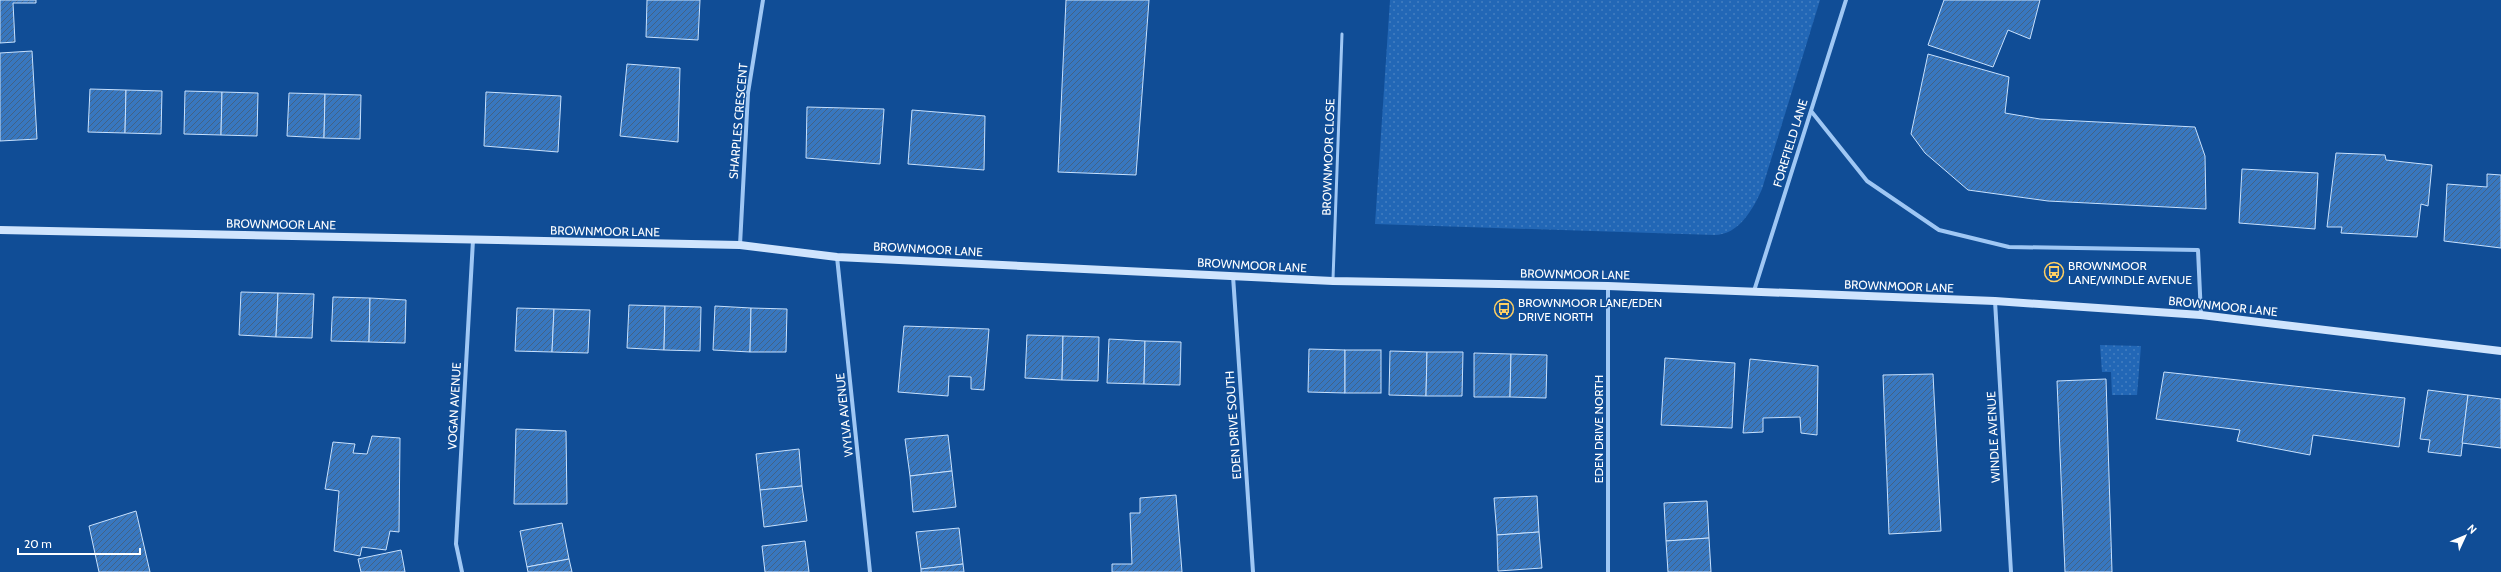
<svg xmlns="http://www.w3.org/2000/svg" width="2501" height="572" font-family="Cabin,sans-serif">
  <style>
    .grass { fill: url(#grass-dots) }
    .building { fill: url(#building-hatch); stroke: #c7e1fe }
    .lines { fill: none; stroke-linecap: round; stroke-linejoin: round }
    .lane { stroke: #9fc7f4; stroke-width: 3 }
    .street { stroke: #9fc7f4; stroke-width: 4 }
    .secondary { stroke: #cfe4fd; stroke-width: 8 }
    .labels { text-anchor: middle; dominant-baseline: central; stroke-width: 3; stroke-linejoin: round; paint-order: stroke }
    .street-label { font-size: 12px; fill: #fff; stroke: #104d96 }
    .poi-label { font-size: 12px; fill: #fff; stroke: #104d96; text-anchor: start }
  </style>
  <defs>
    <pattern id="grass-dots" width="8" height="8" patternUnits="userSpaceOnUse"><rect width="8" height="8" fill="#2267b6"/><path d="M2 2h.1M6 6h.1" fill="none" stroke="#437ec1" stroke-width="1.8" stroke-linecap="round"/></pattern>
    <pattern id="building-hatch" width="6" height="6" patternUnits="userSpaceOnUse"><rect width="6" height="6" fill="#3877bf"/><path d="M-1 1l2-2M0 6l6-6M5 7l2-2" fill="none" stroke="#426286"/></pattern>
  </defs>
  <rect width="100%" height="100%" fill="#104d96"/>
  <g class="grass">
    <path d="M1390,0H1820L1762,189C1753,209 1739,235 1714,235L1375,224Z"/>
    <polygon points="2100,345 2141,346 2137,395 2112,395 2111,372 2102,372"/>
  </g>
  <g class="building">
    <polygon points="0,0 36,0 36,3 13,3 15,42 0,43"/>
    <polygon points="647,0 700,0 698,40 646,37"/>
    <polygon points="1066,0 1149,0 1136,175 1058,172"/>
    <polygon points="1944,0 2040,0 2030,39 2008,30 1993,67 1928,45"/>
    <polygon points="32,51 37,139 0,141 0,53"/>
    <polygon points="1928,54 2009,77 2005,113 2040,119 2195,127 2205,156 2206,209 2048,201 1968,190 1925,153 1911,134"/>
    <polygon points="627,64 680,68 678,142 620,136"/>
    <polygon points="90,89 126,90 125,133 88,132"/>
    <polygon points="126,90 162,91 161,134 125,133"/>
    <polygon points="185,91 222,92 221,135 184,134"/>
    <polygon points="222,92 258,93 257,136 221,135"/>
    <polygon points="486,92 561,96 558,152 484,146"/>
    <polygon points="289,93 325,94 324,138 287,136"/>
    <polygon points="325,94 361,95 360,139 324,138"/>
    <polygon points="807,107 884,109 880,164 806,158"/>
    <polygon points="912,110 985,116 984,170 908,164"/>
    <polygon points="2336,153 2385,155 2386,160 2432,165 2428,206 2421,204 2417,237 2341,233 2342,227 2327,227"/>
    <polygon points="2242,169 2318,173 2315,229 2239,223"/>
    <polygon points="2487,174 2501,175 2501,248 2444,241 2447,184 2487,187"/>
    <polygon points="241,292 278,293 276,337 239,335"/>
    <polygon points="278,293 314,294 312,338 276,337"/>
    <polygon points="333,297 370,298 369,342 331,341"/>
    <polygon points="370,298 406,300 405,343 369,342"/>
    <polygon points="629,305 665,306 664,350 627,348"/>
    <polygon points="665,306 701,307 700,351 664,350"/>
    <polygon points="715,306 751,308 750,352 713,350"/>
    <polygon points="517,308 554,309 552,352 515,351"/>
    <polygon points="751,308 787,309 786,352 750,352"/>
    <polygon points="554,309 590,310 588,353 552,352"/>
    <polygon points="904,326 989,329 984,390 971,389 971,377 949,376 948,396 898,392"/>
    <polygon points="1027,335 1063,336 1062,380 1025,378"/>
    <polygon points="1063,336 1099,337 1098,381 1062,380"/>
    <polygon points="1109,339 1145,341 1144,384 1107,383"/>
    <polygon points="1145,341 1181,342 1180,385 1144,384"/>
    <polygon points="1309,349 1345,350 1345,393 1308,392"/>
    <rect x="1345" y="350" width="36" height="43"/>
    <polygon points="1390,351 1427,352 1426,396 1389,395"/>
    <polygon points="1427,352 1463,352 1462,396 1426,396"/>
    <polygon points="1474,353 1511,354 1510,397 1474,397"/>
    <polygon points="1511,354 1547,355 1546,398 1510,397"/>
    <polygon points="1665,358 1735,363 1732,428 1661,425"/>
    <polygon points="1750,359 1818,366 1817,435 1801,433 1800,417 1763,418 1763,432 1743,433"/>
    <polygon points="2164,372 2405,398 2399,447 2313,435 2310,455 2237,441 2240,430 2156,419"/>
    <polygon points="1933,374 1941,531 1889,534 1883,375"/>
    <polygon points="2106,379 2112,572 2065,572 2057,381"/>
    <polygon points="2428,390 2468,395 2461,456 2428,452 2430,440 2420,439"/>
    <polygon points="2468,395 2501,399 2501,448 2462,443"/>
    <polygon points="516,429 566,431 567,504 514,504"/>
    <polygon points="948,435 952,471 910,476 905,439"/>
    <polygon points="372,436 400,438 399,532 390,531 386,550 362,547 360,556 334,551 339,491 325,489 333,442 355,444 353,453 367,454"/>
    <polygon points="799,449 802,486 760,490 756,454"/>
    <polygon points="952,471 956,507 913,512 910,476"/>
    <polygon points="802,486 807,521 764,527 760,490"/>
    <polygon points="1176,495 1182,572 1112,572 1112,564 1132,564 1130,513 1140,513 1140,498"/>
    <polygon points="1537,496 1539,532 1497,535 1494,498"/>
    <polygon points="1707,501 1709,538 1666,541 1664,503"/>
    <polygon points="136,511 150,572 99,572 89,526"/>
    <polygon points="562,523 569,559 527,567 520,531"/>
    <polygon points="959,528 963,564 921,569 916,532"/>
    <polygon points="1539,532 1542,568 1498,571 1497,535"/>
    <polygon points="1709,538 1711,572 1668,572 1666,541"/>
    <polygon points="805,541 809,572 765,572 762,546"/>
    <polygon points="401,550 405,572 361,572 358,559"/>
    <polygon points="569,559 572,572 528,572 527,567"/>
    <polygon points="963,564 964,572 921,572 921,569"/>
  </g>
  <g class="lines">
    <polyline class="lane" points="1333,279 1342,34"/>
    <g class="street">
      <polyline points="1811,111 1867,181 1939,230 2009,247 2198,250 2201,315"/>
      <polyline points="740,245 748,93 763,0"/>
      <polyline points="837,257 870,572"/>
      <polyline points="1233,276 1253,572"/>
      <polyline points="1608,286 1608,572"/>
      <polyline points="1754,291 1846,0"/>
      <polyline points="1995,301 2011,572"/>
      <polyline points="462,572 456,544 473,240"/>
    </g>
    <polyline class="secondary" points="0,230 740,245 837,257 1333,281 1608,286 1995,301 2201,315 2501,351"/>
  </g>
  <defs>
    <g id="bus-ring" transform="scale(1)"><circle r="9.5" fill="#104d96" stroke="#ffcf62" stroke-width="1.5"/><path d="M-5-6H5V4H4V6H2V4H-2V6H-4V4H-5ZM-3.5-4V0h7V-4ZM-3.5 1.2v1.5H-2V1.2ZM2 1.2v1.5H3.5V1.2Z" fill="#ffcf62"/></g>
  </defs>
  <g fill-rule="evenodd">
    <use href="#bus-ring" x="2054" y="272"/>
    <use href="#bus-ring" x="1504" y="309"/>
  </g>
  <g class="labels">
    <g class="street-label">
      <text transform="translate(738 121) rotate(-85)">SHARPLES CRESCENT</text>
      <text transform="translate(1790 143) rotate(-73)">FOREFIELD LANE</text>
      <text transform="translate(1328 157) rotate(-88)">BROWNMOOR CLOSE</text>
      <text transform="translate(281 224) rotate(1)">BROWNMOOR LANE</text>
      <text transform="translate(605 231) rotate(1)">BROWNMOOR LANE</text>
      <text transform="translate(928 249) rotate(3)">BROWNMOOR LANE</text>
      <text transform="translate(1252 265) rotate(3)">BROWNMOOR LANE</text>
      <text transform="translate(1575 274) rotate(1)">BROWNMOOR LANE</text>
      <text transform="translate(1899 286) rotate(2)">BROWNMOOR LANE</text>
      <text transform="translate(2223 306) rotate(6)">BROWNMOOR LANE</text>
      <text transform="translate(454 406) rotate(-87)">VOGAN AVENUE</text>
      <text transform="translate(844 415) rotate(-96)">WYLVA AVENUE</text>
      <text transform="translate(1233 425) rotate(-94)">EDEN DRIVE SOUTH</text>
      <text transform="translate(1598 429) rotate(-90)">EDEN DRIVE NORTH</text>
      <text transform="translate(1993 437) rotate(-93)">WINDLE AVENUE</text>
    </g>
    <g class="poi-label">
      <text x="2068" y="265">BROWNMOOR<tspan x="2068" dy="14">LANE/WINDLE AVENUE</tspan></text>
      <text x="1518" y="302">BROWNMOOR LANE/EDEN<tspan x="1518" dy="14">DRIVE NORTH</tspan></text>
    </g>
  </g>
  <g transform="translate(2465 536) rotate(46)" stroke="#104d96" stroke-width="3" paint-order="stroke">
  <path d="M0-3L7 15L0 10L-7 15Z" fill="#ffffff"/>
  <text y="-6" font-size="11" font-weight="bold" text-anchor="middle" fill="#ffffff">N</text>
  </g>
  <path d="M18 548v6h122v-6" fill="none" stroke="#ffffff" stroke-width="2"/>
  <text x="24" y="548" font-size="12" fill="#ffffff" stroke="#104d96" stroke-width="3" paint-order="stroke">20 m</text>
</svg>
